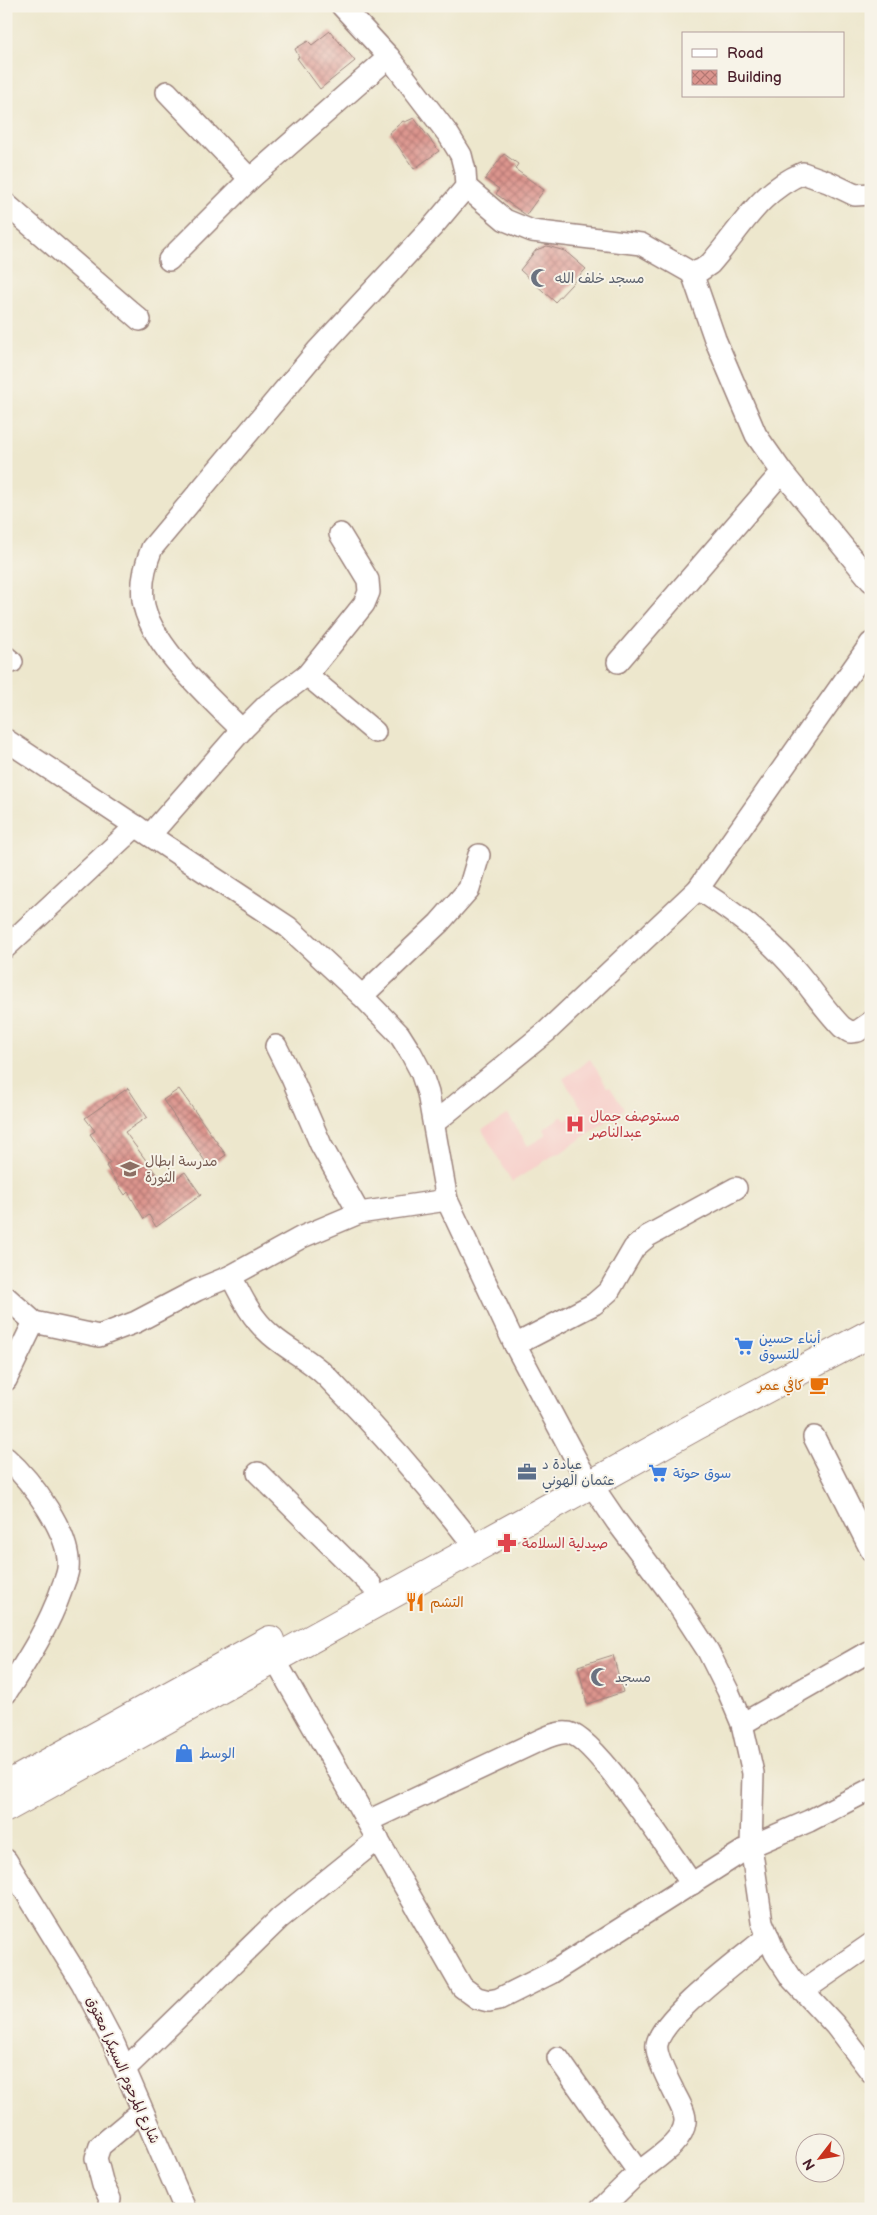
<svg xmlns="http://www.w3.org/2000/svg" width="877" height="2215" font-family="'Balsamiq Sans','Playpen Sans Arabic',sans-serif">
  <style>
    .built { fill: #f7d0cb }
    .building { fill: url(#building-cross-hatch) }
    .lines { fill: none; stroke-linecap: round; stroke-linejoin: round }
    .minor-casing { stroke: #9c837c; stroke-width: 24 }
    .major-casing { stroke: #9c837c; stroke-width: 30 }
    .minor { stroke: #fff; stroke-width: 21 }
    .major { stroke: #fff; stroke-width: 28 }
    .labels { text-anchor: middle; dominant-baseline: central; stroke-width: 4; stroke-linejoin: round; paint-order: stroke }
    .worship-label { font-size: 14px; fill: #5b616d; stroke: #f7f3e8; text-anchor: start }
    .health-label { font-size: 14px; fill: #be3a42; stroke: #f7f3e8; text-anchor: start }
    .education-label { font-size: 14px; fill: #785e54; stroke: #f7f3e8; text-anchor: start }
    .shop-label { font-size: 14px; fill: #366cbe; stroke: #f7f3e8; text-anchor: start }
    .food-label { font-size: 14px; fill: #c56008; stroke: #f7f3e8; text-anchor: end }
    .service-label { font-size: 14px; fill: #4e5e75; stroke: #f7f3e8; text-anchor: start }
    .street-label { font-size: 14px; fill: #4a1f2b; stroke: #f7f3e8 }
  </style>
  <defs>
    <pattern id="building-cross-hatch" width="8" height="8" patternUnits="userSpaceOnUse" patternTransform="scale(1.25)"><rect width="8" height="8" fill="#db948d"/><path d="M0 0l8 8M0 8l8-8" fill="none" stroke="#b47873"/></pattern>
  </defs>
  <rect width="100%" height="100%" fill="#f7f3e8"/>
  <filter id="ink" filterUnits="userSpaceOnUse"><feTurbulence type="fractalNoise" baseFrequency=".02" numOctaves="2"/><feDisplacementMap in="SourceGraphic" scale="10" xChannelSelector="R" yChannelSelector="G"/><feConvolveMatrix kernelMatrix="1 2 1 2 8 2 1 2 1" color-interpolation-filters="sRGB"/></filter>
  <filter id="wash" filterUnits="userSpaceOnUse"><feTurbulence type="fractalNoise" baseFrequency=".0096" numOctaves="4" result="noise"/><feDisplacementMap in="SourceGraphic" scale="20" xChannelSelector="R" yChannelSelector="G"/><feGaussianBlur stdDeviation="1.12" result="paint"/><feColorMatrix in="noise" values="0 0 0 0 0 0 0 0 0 0 0 0 0 0 0 0 0 1.4 0 .05"/><feComposite in="paint" operator="in"/></filter>
  <g filter="url(#wash)">
    <rect width="100%" height="100%" fill="#ede7cd"/>
    <polygon class="built" points="590,1059 607,1087 610,1087 624,1109 559,1154 557,1153 512,1182 482,1130 508,1114 528,1146 546,1135 543,1129 562,1116 566,1120 583,1110 563,1079"/>
    <g id="blocks">
      <g class="building">
        <polygon points="330,31 355,61 320,89 297,58 299,57 295,49 308,41 312,45"/>
        <polygon points="414,118 439,151 414,169 389,133 403,121 405,122"/>
        <polygon points="504,154 518,164 515,169 544,190 526,215 496,194 499,189 485,179"/>
        <polygon points="547,246 565,251 586,269 555,302 520,270 536,250"/>
        <polygon points="128,1088 147,1117 125,1132 165,1186 185,1172 201,1195 156,1227 149,1215 144,1219 128,1192 125,1195 106,1166 110,1163 90,1134 95,1131 85,1118"/>
        <polygon points="179,1089 226,1155 209,1167 163,1100"/>
        <polygon points="613,1655 623,1692 587,1704 578,1666"/>
      </g>
    </g>
  </g>
  <g filter="url(#ink)">
    <use href="#blocks" fill-opacity="0" stroke="#9c837c" stroke-width="1"/>
    <g class="lines">
      <g class="minor-casing">
        <g id="minor">
          <polyline points="167,92 250,179"/>
          <path d="M466,187L505,220L532,231L641,244L692,273L701,270L710,264C741,229 758,192 803,173L828,182L855,195L871,194"/>
          <polyline points="6,204 140,320"/>
          <polyline points="169,260 250,179 389,57"/>
          <polyline points="692,273 715,339 756,435 782,472 871,581"/>
          <polyline points="6,657 12,662"/>
          <polyline points="618,662 782,472"/>
          <polyline points="307,675 375,732"/>
          <path d="M242,730C212,700 148,643 143,600C141,582 145,565 152,548L317,351L434,225L466,187L465,171L461,155L448,134L389,57L342,6"/>
          <polyline points="6,740 288,927 362,996 399,1034 411,1053 421,1072 428,1093 447,1200 515,1345 581,1469 617,1522 671,1594 708,1651 728,1691 742,1724 753,1773 751,1846 762,1922 775,1953 792,1979 835,2025 871,2072"/>
          <polyline points="150,835 242,730 267,705 307,675 364,604 369,592 368,580 340,534"/>
          <path d="M698,889C734,912 771,940 798,973C813,991 826,1011 842,1027L850,1032L858,1031L871,1022"/>
          <polyline points="6,947 136,826"/>
          <polyline points="362,996 439,923 469,889 479,855"/>
          <polyline points="276,1046 292,1078 321,1145 359,1213"/>
          <polyline points="434,1123 546,1032 698,889 871,643"/>
          <path d="M231,1276C242,1298 252,1319 271,1335C289,1351 308,1358 326,1376C375,1426 422,1479 465,1534"/>
          <polyline points="6,1297 34,1322 99,1336 136,1322 197,1290 231,1276 302,1237 359,1213 447,1200"/>
          <polyline points="515,1345 594,1304 609,1291 634,1248 648,1236 736,1188"/>
          <polyline points="6,1380 34,1322"/>
          <polyline points="814,1437 871,1550"/>
          <path d="M6,1458C31,1480 72,1535 68,1569C67,1577 63,1584 61,1591C48,1628 27,1660 6,1693"/>
          <polyline points="258,1473 371,1585"/>
          <polyline points="275,1660 462,1987 477,1998 489,2001 499,1999 551,1973 751,1846 809,1821 871,1789"/>
          <polyline points="742,1724 868,1652"/>
          <path d="M368,1821L536,1742C545,1738 558,1731 569,1733C597,1739 672,1856 692,1884"/>
          <polyline points="6,1860 82,1983 114,2044 185,2209"/>
          <polyline points="803,1991 871,1944"/>
          <polyline points="558,2058 639,2173"/>
          <polyline points="125,2069 280,1918 378,1839"/>
          <polyline points="108,2209 110,2199 103,2185 96,2158 100,2146 142,2111"/>
          <path d="M601,2209C613,2197 625,2185 637,2174C651,2161 683,2144 685,2122C686,2112 677,2099 673,2090C668,2080 655,2055 657,2044C662,2016 745,1956 768,1936"/>
        </g>
      </g>
      <g class="major-casing">
        <g id="major">
          <polyline points="6,1786 270,1640"/>
          <polyline points="6,1808 696,1426 871,1333"/>
        </g>
      </g>
      <use href="#minor" class="minor"/>
      <use href="#major" class="major"/>
    </g>
  </g>
  <defs>
    <g id="mosque-bare" transform="scale(1.5)"><path d="M3.5-4.9A6 6 0 1 0 3.5 4.9A5 5 0 1 1 3.5-4.9Z" fill="#6b7280" stroke="#f7f3e8" stroke-width="2.5" paint-order="stroke"/></g>
    <g id="hospital-bare" transform="scale(1.5)"><path d="M-5-5h3v3.5h4V-5h3V5h-3V1.5h-4V5h-3Z" fill="#e0444e" stroke="#f7f3e8" stroke-width="2.5" paint-order="stroke"/></g>
    <g id="school-bare" transform="scale(1.5)"><path d="M0-5L7-2L0 1L-7-2ZM-4 1L0 2.5L4 1V4Q0 6-4 4Z" fill="#8d6e63" stroke="#f7f3e8" stroke-width="2.5" paint-order="stroke"/></g>
    <g id="supermarket-bare" transform="scale(1.5)"><path d="M-6-5.5h2.5l.6 2H6L4.5 2H-2.5L-4.4-4H-6ZM-1.5 3.2a1.3 1.3 0 1 0 .1 0ZM3 3.2a1.3 1.3 0 1 0 .1 0Z" fill="#3f7fe0" stroke="#f7f3e8" stroke-width="2.5" paint-order="stroke"/></g>
    <g id="cafe-bare" transform="scale(1.5)"><path d="M-5.5-4.5H6V0H3Q3 3.5 0 3.5H-2.5Q-5.5 3.5-5.5 0ZM3-3.2v2h1.7v-2ZM-6 4.5H4V6H-6Z" fill="#e8710a" stroke="#f7f3e8" stroke-width="2.5" paint-order="stroke"/></g>
    <g id="office-bare" transform="scale(1.5)"><path d="M-6-3h4V-5.5h4V-3h4V5H-6ZM-1-4.5V-3h2v-1.5ZM-6 0V1H6V0Z" fill="#5c6f8a" stroke="#f7f3e8" stroke-width="2.5" paint-order="stroke"/></g>
    <g id="pharmacy-bare" transform="scale(1.5)"><path d="M-2-6h4v4h4v4h-4v4h-4v-4h-4v-4h4Z" fill="#e0444e" stroke="#f7f3e8" stroke-width="2.5" paint-order="stroke"/></g>
    <g id="restaurant-bare" transform="scale(1.5)"><path d="M-5-6h1v4h1v-4h1v4h1v-4h1v5L-1.5 .5V6h-2V.5L-5-1ZM5-6V6H3V1.5H1.5Q1.5-4 5-6Z" fill="#e8710a" stroke="#f7f3e8" stroke-width="2.5" paint-order="stroke"/></g>
    <g id="shop-bare" transform="scale(1.5)"><path d="M-5-2.5h2.3a2.7 3.5 0 0 1 5.4 0H5L5.5 6h-11ZM-1.5-2.5h3a1.5 2.3 0 0 0-3 0Z" fill="#3f7fe0" stroke="#f7f3e8" stroke-width="2.5" paint-order="stroke"/></g>
  </defs>
  <g fill-rule="evenodd">
    <use href="#mosque-bare" x="540" y="278"/>
    <use href="#hospital-bare" x="575" y="1124"/>
    <use href="#school-bare" x="130" y="1169"/>
    <use href="#supermarket-bare" x="744" y="1346"/>
    <use href="#cafe-bare" x="819" y="1385"/>
    <use href="#office-bare" x="527" y="1472"/>
    <use href="#supermarket-bare" x="658" y="1473"/>
    <use href="#pharmacy-bare" x="507" y="1543"/>
    <use href="#restaurant-bare" x="415" y="1602"/>
    <use href="#mosque-bare" x="600" y="1677"/>
    <use href="#shop-bare" x="184" y="1753"/>
  </g>
  <g class="labels">
    <g class="worship-label">
      <text x="555" y="278">مسجد خلف الله</text>
      <text x="615" y="1677">مسجد</text>
    </g>
    <g class="health-label">
      <text x="590" y="1116">مستوصف جمال<tspan x="590" dy="16">عبدالناصر</tspan></text>
      <text x="522" y="1543">صيدلية السلامة</text>
    </g>
    <g class="education-label">
      <text x="145" y="1161">مدرسة ابطال<tspan x="145" dy="16">الثورة</tspan></text>
    </g>
    <g class="shop-label">
      <text x="759" y="1338">أبناء حسين<tspan x="759" dy="16">للتسوق</tspan></text>
      <text x="673" y="1473">سوق حوتة</text>
      <text x="199" y="1753">الوسط</text>
    </g>
    <g class="food-label">
      <text x="804" y="1385">كافي عمر</text>
      <text x="430" y="1602" text-anchor="start">التشم</text>
    </g>
    <g class="service-label">
      <text x="542" y="1464">عيادة د<tspan x="542" dy="16">عثمان الهوني</tspan></text>
    </g>
    <g class="street-label">
      <text transform="translate(123 2070) rotate(66)">شارع المرحوم السبيكرا معتوق</text>
    </g>
  </g>
  <rect width="877" height="2215" fill="none" stroke="#f7f3e8" stroke-width="25"/>
  <rect x="682" y="32" width="162" height="65" fill="#f7f3e8" stroke="#b29e9c"/>
  <rect x="692" y="49" width="25" height="8" fill="#ffffff" stroke="#b29e9c"/>
  <text x="727" y="58" font-size="15" fill="#4a1f2b">Road</text>
  <rect x="692" y="70" width="25" height="15" fill="url(#building-cross-hatch)" stroke="#b29e9c"/>
  <text x="727" y="82" font-size="15" fill="#4a1f2b">Building</text>
  <g transform="translate(820 2158) rotate(239)"><circle r="24" fill="#f7f3e8" stroke="#b29e9c"/>
  <path d="M0-4L9 19L0 12L-9 19Z" fill="#c8321e"/>
  <text y="-8" font-size="14" font-weight="bold" text-anchor="middle" fill="#4a1f2b">N</text>
  </g>
</svg>
